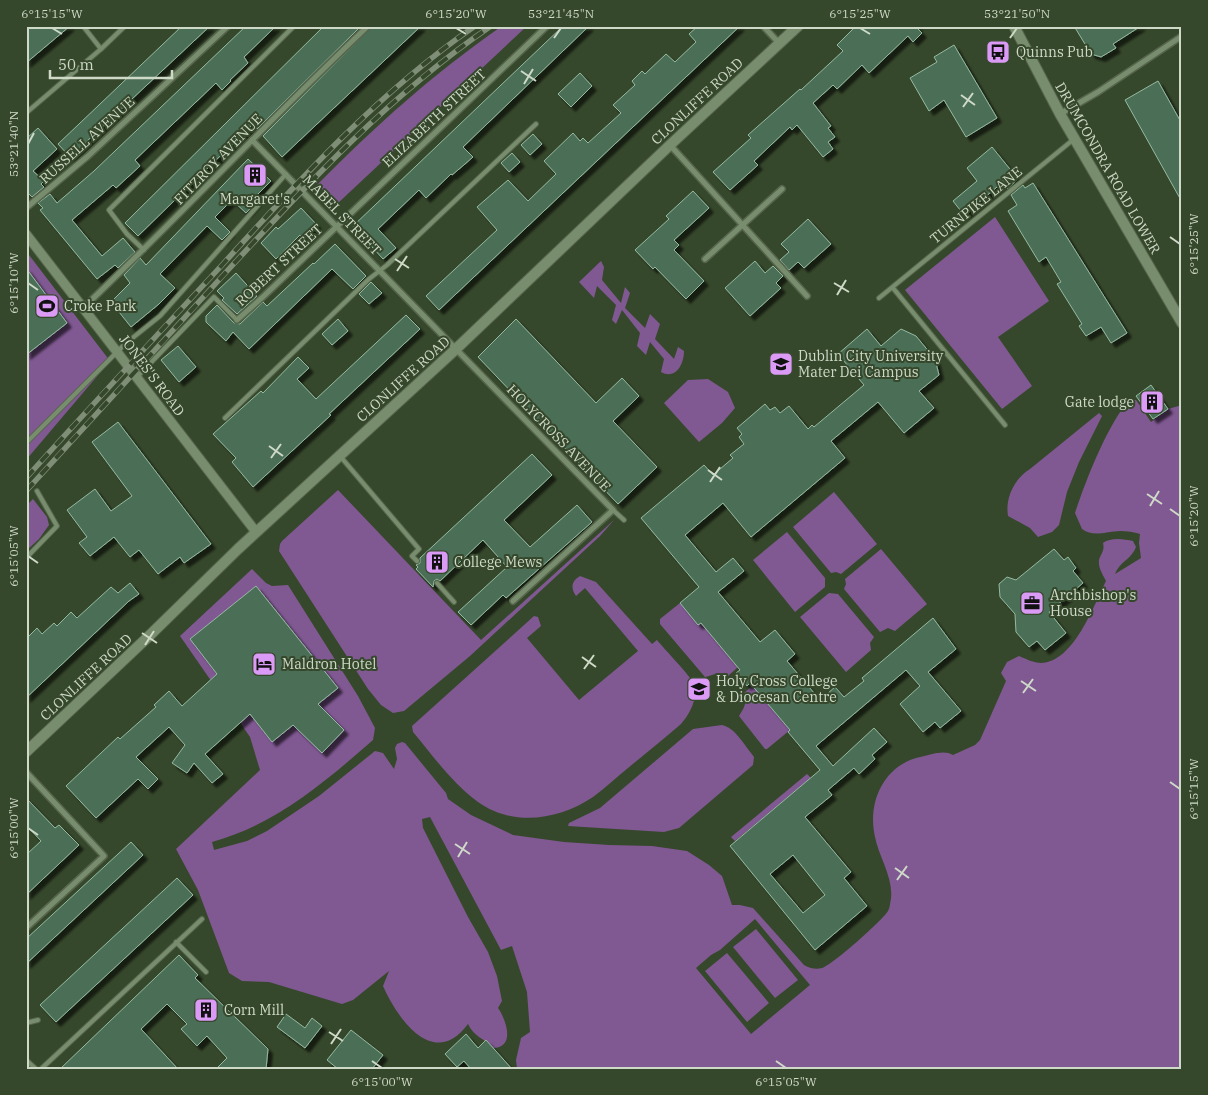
<svg xmlns="http://www.w3.org/2000/svg" width="1208" height="1095" font-family="'IBM Plex Serif',serif">
  <style>
    .green { fill: #805892; fill-rule: evenodd }
    .building { fill: #4c6e57; stroke: #95baa1; fill-rule: evenodd; filter: url(#shadow) }
    .lines { fill: none; stroke-linecap: round; stroke-linejoin: round }
    .service-casing { stroke: #56654c; stroke-width: 6 }
    .minor-casing { stroke: #56654c; stroke-width: 8 }
    .tertiary-casing { stroke: #56654c; stroke-width: 11 }
    .secondary-casing { stroke: #56654c; stroke-width: 12 }
    .service { stroke: #788d6d; stroke-width: 4 }
    .minor { stroke: #788d6d; stroke-width: 5 }
    .tertiary { stroke: #788d6d; stroke-width: 9 }
    .secondary { stroke: #788d6d; stroke-width: 10 }
    .rail-casing { stroke: #7f8e77; stroke-width: 5.5 }
    .rail { stroke: #36482b; stroke-width: 4; stroke-dasharray: 11; stroke-linecap: butt }
    .ticks { fill: none; stroke: #ced9c8; stroke-width: 2 }
    .labels { text-anchor: middle; dominant-baseline: central; stroke-width: 4; stroke-linejoin: round; paint-order: stroke }
    .poi-label { font-size: 14px; fill: #ced9c8; stroke: #36482b; text-anchor: start }
    .street-label { font-size: 14px; fill: #ced9c8; stroke: #36482b }
    .neatline { fill: none; stroke: #ced9c8; stroke-width: 2 }
    .ticks-label { font-size: 12px; text-anchor: middle; fill: #ced9c8 }
  </style>
  <defs>
    <filter id="shadow"><feDropShadow dx="4.5" dy="4.5" stdDeviation="1" flood-color="#0009"/></filter>
  </defs>
  <rect width="100%" height="100%" fill="#36482b"/>
  <g class="green">
    <path d="M502,26H527L337,204L317,185C375,126 433,74 502,26Z"/>
    <polygon points="995,217 1049,301 998,337 1032,386 1002,409 905,290"/>
    <polygon points="26,251 110,361 26,460"/>
    <path d="M601,261L604,267L602,280L621,303L625,287L630,293L625,308L645,328L650,314L660,324L655,339L674,359L678,347L684,351C684,364 676,380 661,372L664,359L650,342L646,355L637,346L640,333L622,310L616,324L612,320L616,305L597,286L594,298L579,282Z"/>
    <polygon points="708,379 728,392 735,408 722,423 699,442 664,403 688,380"/>
    <path d="M1130,400H1136L1151,422L1168,409L1182,405V1069H517L516,1060L521,1038L530,1032L527,992L512,946L501,950L430,817L422,819L423,828L468,917L488,952L497,976L502,1001L498,1008C506,1019 516,1048 493,1048C485,1039 473,1036 468,1024C434,1070 398,1020 383,986L389,971L353,1000L342,1004L269,982L242,981L229,973L198,890L176,849L260,770L250,737L180,636L252,569L266,583L272,586L288,585L358,696L375,728L373,740C325,782 275,825 212,842L214,850L247,841L267,831L319,796L375,751L383,753L394,769L397,759L395,748L397,744L402,742L405,743L446,793L448,799L471,815L513,835L564,842L609,845L652,846L687,851L709,865L722,876L732,905H740L753,908L804,965C809,968 816,970 822,968C831,966 883,920 888,911C889,909 890,906 890,904C896,881 879,858 875,837C867,802 884,765 920,757C930,755 944,749 953,755L975,745L980,740L1006,681L1001,673L1007,662L1019,656C1026,659 1034,663 1041,663C1074,662 1094,605 1106,581C1103,575 1098,568 1099,560C1101,553 1105,551 1103,543C1111,537 1124,539 1133,541L1136,547C1132,559 1119,562 1115,574L1141,558L1139,543L1140,534C1134,532 1127,531 1120,531C1107,531 1094,538 1082,529L1075,513C1084,485 1109,420 1130,400ZM755,919L810,985L751,1034L696,968L711,955L720,950Z"/>
    <path d="M1099,413L1102,416L1079,462L1067,492L1059,525L1052,532L1038,537L1030,528L1008,516C1005,498 1014,479 1030,469Z"/>
    <polygon points="338,490 481,640 614,520 600,536 470,656 404,711 393,713 381,705 368,689 279,551 280,544 282,541"/>
    <polygon points="834,492 877,544 841,574 836,572 831,573 793,527"/>
    <polygon points="33,499 47,517 49,525 39,539 26,551 26,506"/>
    <polygon points="787,532 825,578 825,587 795,612 753,560"/>
    <polygon points="881,549 927,604 895,631 888,628 880,632 844,589 846,584 845,579"/>
    <path d="M580,576L596,582L652,644L657,640C664,649 690,675 693,683C699,697 690,714 681,724C664,739 646,753 628,768C617,777 605,788 593,797C559,820 513,827 478,802C453,784 433,756 413,732L412,726L534,616L538,617L541,626L527,638L579,700L638,651L585,588L576,596C570,587 572,581 580,576Z"/>
    <polygon points="829,593 838,594 874,637 870,643 871,650 846,672 800,617"/>
    <path d="M680,603L701,623L738,667L728,676C719,670 713,676 705,677L660,624V619Z"/>
    <path d="M753,685L790,730L767,749H765L739,716C744,708 748,702 743,694Z"/>
    <path d="M722,725C735,728 743,743 751,753L754,757L753,765L679,828L664,832L568,826L569,823L600,808L693,729Z"/>
    <polygon points="807,774 811,778 735,841 731,837"/>
    <polygon points="756,929 798,980 775,998 733,947"/>
    <polygon points="727,953 769,1003 747,1022 705,971"/>
  </g>
  <g class="building">
    <polygon points="26,26 70,26 26,63"/>
    <polygon points="182,26 210,26 70,157 58,144"/>
    <polygon points="246,26 276,26 244,57 248,63 230,80 231,81 222,90 216,83 135,160 140,166 116,188 113,185 72,220 102,256 123,238 135,252 118,268 115,265 97,279 40,210 43,208 38,203 50,194 57,203 94,171"/>
    <polygon points="324,26 361,26 257,129 252,125 138,236 125,223"/>
    <polygon points="372,26 421,26 282,157 263,136"/>
    <polygon points="563,26 589,26 463,147 473,157 465,164 452,175 451,174 426,198 419,190 378,229 396,248 383,259 353,226"/>
    <polygon points="698,26 740,26 439,310 426,296 497,230 477,207 508,180 528,201 556,174 544,161 573,133 580,141 583,138 588,143 621,113 613,105 635,85 632,81 642,71 645,74 666,54 675,62 696,42 689,34"/>
    <polygon points="856,26 918,26 917,28 922,33 913,42 908,36 869,73 862,65 837,89 833,85 813,103 831,126 828,128 835,137 828,142 833,149 823,157 797,125 792,130 790,127 754,161 758,165 730,190 713,172 751,138 748,135 800,89 801,90 843,51 837,45"/>
    <polygon points="1074,26 1141,26 1113,44 1116,48 1101,57 1091,54"/>
    <polygon points="954,45 997,118 966,137 944,100 929,111 910,78 937,62 934,57"/>
    <polygon points="580,73 592,86 571,107 558,94"/>
    <polygon points="1158,81 1182,124 1182,202 1125,100"/>
    <polygon points="38,128 57,149 33,171 44,181 41,184 44,187 32,197 26,191 26,139"/>
    <polygon points="533,134 542,144 530,155 521,145"/>
    <polygon points="992,147 1018,179 1007,189 1003,182 964,215 953,201 977,181 967,168"/>
    <polygon points="512,153 520,162 509,172 501,163"/>
    <polygon points="248,159 271,181 254,198 257,201 246,213 232,200 215,217 230,232 222,240 207,226 160,274 175,288 159,304 131,327 111,302 130,283 124,275 140,258 146,265"/>
    <polygon points="1033,183 1127,333 1111,343 1101,327 1086,336 1079,326 1082,324 1057,284 1061,282 1046,257 1039,262 1008,211 1017,205 1011,195 1023,185 1025,188"/>
    <polygon points="693,191 709,208 674,240 679,245 674,250 704,281 686,299 655,267 653,269 635,250 669,219 666,216"/>
    <polygon points="301,208 317,225 303,239 300,235 276,259 261,243 276,227 278,229"/>
    <polygon points="808,219 831,244 804,268 798,262 789,270 780,260 789,252 781,244"/>
    <polygon points="335,244 366,276 353,289 332,269 249,349 233,332 226,341 206,322 206,316 217,305 234,323 240,324 263,302 267,306 313,263 314,264"/>
    <polygon points="755,261 765,273 773,266 783,276 776,283 781,288 750,316 725,288"/>
    <polygon points="26,268 67,323 26,355"/>
    <polygon points="236,273 257,296 237,314 222,300 224,298 217,291"/>
    <polygon points="371,282 382,293 369,304 359,294"/>
    <polygon points="406,315 420,329 329,414 331,415 253,487 232,462 236,458 213,434 261,391 263,393 298,357 309,368 297,379 316,399"/>
    <polygon points="338,319 348,331 332,345 322,334"/>
    <polygon points="516,319 596,403 622,378 639,396 613,421 657,467 618,504 478,357"/>
    <path d="M867,329L881,346L901,329L916,336L935,359L939,375L919,391L934,408L904,433L878,402L831,441L845,458L751,537L723,503L685,535L716,572L733,558L744,571L718,592L760,642L775,630L795,654L787,661L820,700L835,687L844,697L864,681L862,678L933,618L956,649L928,672L961,711L940,728L935,722L923,732L900,704L920,686L906,670L816,746L833,766L874,728L887,742L872,755L875,759L859,774L854,768L828,790L832,795L805,817L851,872L844,878L867,906L815,950L730,846L820,770L788,732L790,730L750,683L747,686L736,673L740,670L701,623L698,625L680,603L699,587L641,518L704,465L713,475L733,458L730,455L744,444L739,437L742,434L737,428L765,404L770,410L775,407L780,413L789,406L808,429L812,425L814,427L864,385L838,354ZM793,855L825,895L803,913L770,874Z"/>
    <polygon points="178,346 196,367 179,382 161,360"/>
    <polygon points="1151,385 1168,409 1153,419 1136,396"/>
    <polygon points="118,422 211,544 184,563 180,557 158,574 139,550 130,557 114,537 90,556 79,543 87,537 67,510 95,489 111,511 132,496 92,442"/>
    <polygon points="532,454 552,475 504,520 530,547 577,505 592,522 506,598 503,595 471,625 458,612 507,567 483,540 440,581 437,579 434,581 433,587 416,569 418,567 416,565 420,563 420,558"/>
    <polygon points="1054,549 1064,560 1068,557 1076,568 1073,571 1083,583 1049,612 1066,633 1045,650 1037,641 1029,647 1016,632 1015,614 1000,597 999,584 1007,577 1016,580"/>
    <polygon points="130,583 139,594 129,601 26,698 26,639 37,628 42,634 54,623 57,626 71,612 77,618 111,587 118,593"/>
    <polygon points="256,586 338,688 318,704 344,730 322,753 293,725 272,742 250,714 205,754 223,774 212,783 194,763 187,773 172,763 185,745 169,727 136,757 158,779 148,789 138,779 96,818 66,786 118,737 120,739 156,707 154,705 169,691 182,706 217,674 190,639"/>
    <polygon points="26,798 55,828 59,825 79,845 26,895 26,855 41,841 26,825"/>
    <polygon points="131,842 143,855 26,964 26,939"/>
    <polygon points="177,878 193,895 56,1022 40,1005"/>
    <polygon points="179,955 198,975 195,978 268,1049 266,1069 216,1069 227,1058 207,1036 197,1046 181,1029 187,1024 167,1004 141,1029 178,1069 60,1069"/>
    <polygon points="286,1014 305,1028 312,1018 322,1026 305,1048 277,1027"/>
    <polygon points="351,1030 383,1055 372,1069 338,1069 327,1060"/>
    <polygon points="466,1034 478,1048 486,1040 512,1069 471,1069 464,1061 457,1067 445,1054"/>
  </g>
  <g class="lines">
    <g class="service-casing">
      <g id="service">
        <polyline points="83,26 101,49"/>
        <polyline points="26,113 101,49 125,26"/>
        <polyline points="144,250 127,234 109,210 294,26"/>
        <polyline points="893,288 1005,425"/>
        <polyline points="879,298 1074,139"/>
        <polyline points="138,376 214,297 237,320"/>
        <polyline points="225,418 369,279 387,265 536,124"/>
        <polyline points="26,443 125,344 160,316 286,174"/>
        <polyline points="340,456 419,549 412,556 417,561"/>
        <polyline points="613,510 624,520"/>
        <polyline points="26,558 57,526 37,491"/>
        <polyline points="437,583 454,602"/>
        <polyline points="176,942 206,972"/>
        <polyline points="26,1023 38,1020"/>
        <polyline points="26,1060 36,1069"/>
        <polyline points="41,1069 202,919"/>
      </g>
    </g>
    <g class="minor-casing">
      <g id="minor">
        <polyline points="763,26 779,43"/>
        <polyline points="1060,114 1098,92 1182,36"/>
        <polyline points="252,140 613,510 513,601"/>
        <polyline points="670,145 807,296"/>
        <polyline points="26,208 88,156 228,26"/>
        <polyline points="705,259 782,189"/>
        <path d="M83,308C180,216 271,118 368,26"/>
        <polyline points="237,320 265,295 547,26"/>
        <polyline points="26,772 104,856 26,928"/>
      </g>
    </g>
    <g class="tertiary-casing">
      <polyline id="tertiary" points="26,234 256,532"/>
    </g>
    <g class="secondary-casing">
      <g id="secondary">
        <polyline points="1014,26 1060,114 1182,323"/>
        <polyline points="26,752 149,636 238,549 457,348 670,145 798,26"/>
      </g>
    </g>
    <use href="#service" class="service"/>
    <use href="#minor" class="minor"/>
    <use href="#tertiary" class="tertiary"/>
    <use href="#secondary" class="secondary"/>
    <g class="rail-casing">
      <g id="rail">
        <path d="M26,478C91,406 157,335 223,264C301,178 379,92 475,26"/>
        <path d="M26,491C93,417 161,344 228,270C309,182 391,94 491,26"/>
      </g>
    </g>
    <use href="#rail" class="rail"/>
  </g>
  <path class="ticks" d="M52,28L62,34M456,28L466,34M860,28L870,34M554,38L561,28M1010,38L1017,28M521,71L536,81M524,84L533,69M961,95L975,105M963,107L973,93M28,144L34,133M1170,237L1180,244M395,259L409,268M397,271L407,256M28,283L38,290M834,283L849,292M837,295L846,280M269,446L283,456M271,458L281,444M708,470L722,480M710,482L720,467M1147,494L1162,504M1150,506L1159,491M1170,509L1180,516M28,556L38,563M142,633L157,643M145,645L154,631M582,657L596,667M584,669L594,655M1021,681L1036,691M1023,693L1033,679M1170,782L1180,789M28,828L38,835M455,844L470,854M458,857L467,842M895,868L909,878M897,880L907,866M329,1032L343,1041M331,1044L341,1029M372,1061L382,1068M776,1061L786,1068"/>
  <defs>
    <g id="bus-square" transform="scale(1.25)"><rect x="-9" y="-9" width="18" height="18" rx="4" fill="#da9af6" stroke="#36482b"/><path d="M-5-6H5V4H4V6H2V4H-2V6H-4V4H-5ZM-3.5-4V0h7V-4ZM-3.5 1.2v1.5H-2V1.2ZM2 1.2v1.5H3.5V1.2Z" fill="#111"/></g>
    <g id="building-square" transform="scale(1.25)"><rect x="-9" y="-9" width="18" height="18" rx="4" fill="#da9af6" stroke="#36482b"/><path d="M-4-6H4V6H1V3H-1V6H-4ZM-2.5-4.3h1.7v1.8h-1.7ZM.8-4.3h1.7v1.8H.8ZM-2.5-1h1.7V.8h-1.7ZM.8-1h1.7V.8H.8Z" fill="#111"/></g>
    <g id="stadium-square" transform="scale(1.25)"><rect x="-9" y="-9" width="18" height="18" rx="4" fill="#da9af6" stroke="#36482b"/><path d="M0-5a6.5 5 0 1 0 0 10a6.5 5 0 1 0 0-10ZM-3.5-1.8h7v3.6h-7Z" fill="#111"/></g>
    <g id="university-square" transform="scale(1.25)"><rect x="-9" y="-9" width="18" height="18" rx="4" fill="#da9af6" stroke="#36482b"/><path d="M0-5L7-2L0 1L-7-2ZM-4 1L0 2.5L4 1V4Q0 6-4 4Z" fill="#111"/></g>
    <g id="office-square" transform="scale(1.25)"><rect x="-9" y="-9" width="18" height="18" rx="4" fill="#da9af6" stroke="#36482b"/><path d="M-6-3h4V-5.5h4V-3h4V5H-6ZM-1-4.5V-3h2v-1.5ZM-6 0V1H6V0Z" fill="#111"/></g>
    <g id="hotel-square" transform="scale(1.25)"><rect x="-9" y="-9" width="18" height="18" rx="4" fill="#da9af6" stroke="#36482b"/><path d="M-6-4.5h1.5V1H6V5H4.5V3h-9V5H-6ZM-4 0a1.8 1.8 0 1 1 3.6 0ZM.5 0V-2.5h3Q6-2.5 6 0Z" fill="#111"/></g>
  </defs>
  <g fill-rule="evenodd">
    <use href="#bus-square" x="998" y="52"/>
    <use href="#building-square" x="255" y="175"/>
    <use href="#stadium-square" x="47" y="306"/>
    <use href="#university-square" x="781" y="364"/>
    <use href="#building-square" x="1152" y="402"/>
    <use href="#building-square" x="437" y="562"/>
    <use href="#office-square" x="1032" y="603"/>
    <use href="#hotel-square" x="264" y="664"/>
    <use href="#university-square" x="699" y="689"/>
    <use href="#building-square" x="206" y="1010"/>
  </g>
  <g class="labels">
    <g class="poi-label">
      <text x="1016" y="52">Quinns Pub</text>
      <text x="255" y="199" text-anchor="middle">Margaret's</text>
      <text x="64" y="306">Croke Park</text>
      <text x="798" y="356">Dublin City University<tspan x="798" dy="16">Mater Dei Campus</tspan></text>
      <text x="1134" y="402" text-anchor="end">Gate lodge</text>
      <text x="454" y="562">College Mews</text>
      <text x="1050" y="595">Archbishop's<tspan x="1050" dy="16">House</tspan></text>
      <text x="282" y="664">Maldron Hotel</text>
      <text x="716" y="681">Holy Cross College<tspan x="716" dy="16">&amp; Diocesan Centre</tspan></text>
      <text x="224" y="1010">Corn Mill</text>
    </g>
    <g class="street-label">
      <text transform="translate(697 101) rotate(-43)">CLONLIFFE ROAD</text>
      <text transform="translate(434 118) rotate(-43)">ELIZABETH STREET</text>
      <text transform="translate(87 140) rotate(-42)">RUSSELL AVENUE</text>
      <text transform="translate(218 159) rotate(-46)">FITZROY AVENUE</text>
      <text transform="translate(1108 168) rotate(60)">DRUMCONDRA ROAD LOWER</text>
      <text transform="translate(976 205) rotate(-39)">TURNPIKE LANE</text>
      <text transform="translate(342 215) rotate(46)">MABEL STREET</text>
      <text transform="translate(279 265) rotate(-43)">ROBERT STREET</text>
      <text transform="translate(152 375) rotate(53)">JONES'S ROAD</text>
      <text transform="translate(403 379) rotate(-42)">CLONLIFFE ROAD</text>
      <text transform="translate(559 438) rotate(46)">HOLYCROSS AVENUE</text>
      <text transform="translate(86 677) rotate(-43)">CLONLIFFE ROAD</text>
    </g>
  </g>
  <rect width="1208" height="1095" fill="none" stroke="#36482b" stroke-width="55"/>
  <path d="M50 70v8h122v-8" fill="none" stroke="#ced9c8" stroke-width="2.5"/>
  <text x="58" y="70" font-size="15" fill="#ced9c8" stroke="#36482b" stroke-width="4" paint-order="stroke">50 m</text>
  <rect x="28" y="28" width="1152" height="1040" class="neatline"/>
  <g class="ticks-label">
    <text x="52" y="18">6°15'15"W</text>
    <text x="456" y="18">6°15'20"W</text>
    <text x="561" y="18">53°21'45"N</text>
    <text x="860" y="18">6°15'25"W</text>
    <text x="1017" y="18">53°21'50"N</text>
    <text transform="translate(14 144) rotate(-90)" y="4">53°21'40"N</text>
    <text transform="translate(1194 244) rotate(-90)" y="4">6°15'25"W</text>
    <text transform="translate(14 283) rotate(-90)" y="4">6°15'10"W</text>
    <text transform="translate(1194 516) rotate(-90)" y="4">6°15'20"W</text>
    <text transform="translate(14 556) rotate(-90)" y="4">6°15'05"W</text>
    <text transform="translate(1194 789) rotate(-90)" y="4">6°15'15"W</text>
    <text transform="translate(14 828) rotate(-90)" y="4">6°15'00"W</text>
    <text x="382" y="1086">6°15'00"W</text>
    <text x="786" y="1086">6°15'05"W</text>
  </g>
</svg>
